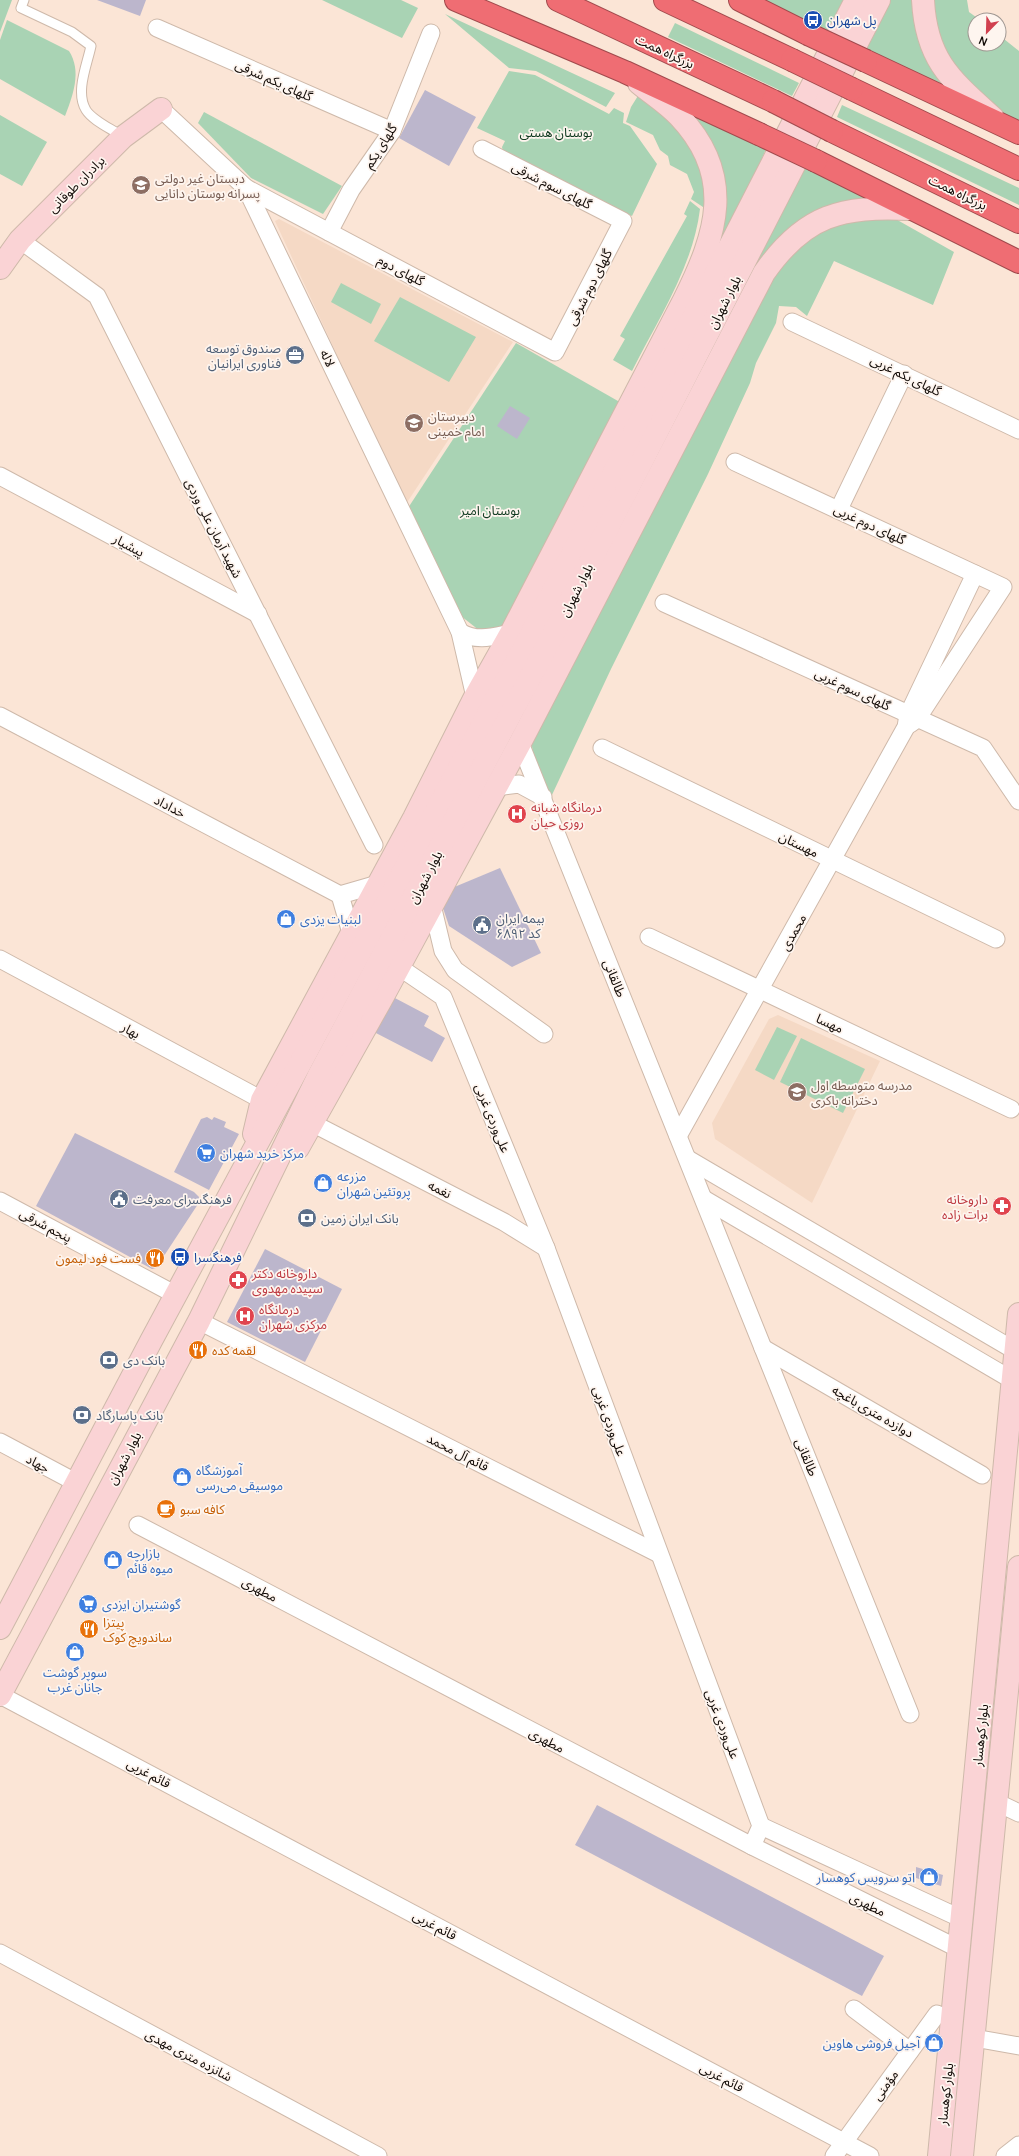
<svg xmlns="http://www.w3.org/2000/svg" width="1019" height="2156" font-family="Manrope,'Noto Sans Arabic',sans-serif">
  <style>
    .built { fill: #f5d9c5 }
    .green { fill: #a9d3b4 }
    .building { fill: #bcb6cc }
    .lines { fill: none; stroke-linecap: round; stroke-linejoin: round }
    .lane-casing { stroke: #ceb9aa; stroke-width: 11 }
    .street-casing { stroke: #ceb9aa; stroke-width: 19 }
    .secondary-casing { stroke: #ceb9aa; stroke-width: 24 }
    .highway-casing { stroke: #a14a4d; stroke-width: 24 }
    .lane { stroke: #fff; stroke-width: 9 }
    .street { stroke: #fff; stroke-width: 17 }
    .secondary { stroke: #fad3d5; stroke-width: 22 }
    .highway { stroke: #ef6d73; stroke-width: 22 }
    .highway-bridge-casing { stroke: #a14a4d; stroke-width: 24; stroke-linecap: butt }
    .highway-bridge { stroke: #ef6d73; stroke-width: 22 }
    .labels { text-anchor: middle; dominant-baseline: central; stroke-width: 3.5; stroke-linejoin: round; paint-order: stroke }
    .transit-label { font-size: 13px; fill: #164399; stroke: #fef5ef; text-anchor: start }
    .street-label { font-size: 13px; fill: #110a06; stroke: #fef5ef }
    .park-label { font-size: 13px; fill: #0f391f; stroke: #fef5ef }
    .education-label { font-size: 13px; fill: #785e54; stroke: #fef5ef; text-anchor: start }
    .service-label { font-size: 13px; fill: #4e5e75; stroke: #fef5ef; text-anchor: start }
    .health-label { font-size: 13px; fill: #be3a42; stroke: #fef5ef; text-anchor: start }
    .shop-label { font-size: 13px; fill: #366cbe; stroke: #fef5ef; text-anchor: start }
    .food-label { font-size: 13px; fill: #c56008; stroke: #fef5ef; text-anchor: start }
  </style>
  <rect width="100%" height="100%" fill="#fbe5d6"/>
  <g class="built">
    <polygon points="279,219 513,342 406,504 275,221"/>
    <polygon points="778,1015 880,1061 812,1203 715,1139 712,1123 769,1019"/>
  </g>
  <g class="green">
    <polygon points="0,0 12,0 0,32"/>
    <polygon points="322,0 401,0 418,8 402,38"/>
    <polygon points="753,0 846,0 827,36"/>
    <polygon points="887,0 918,0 957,91 860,51"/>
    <polygon points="928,0 967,0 969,12 980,20 975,20 975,44 999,44 999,35 1019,51 1019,124 1010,120 951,72"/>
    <polygon points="445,14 615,93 606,107 536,71 509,68"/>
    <path d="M7,20L69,51C82,71 73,95 65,116L0,79V40Z"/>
    <polygon points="675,23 799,83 792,96 668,37"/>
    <polygon points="509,71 535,75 609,114 614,108 624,113 623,123 630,126 657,164 632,216 503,152 502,147 505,141 477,128"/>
    <polygon points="641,91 694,142 709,211 691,199 694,192 687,174 670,165 668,156 660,150 653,135 626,122 631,107"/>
    <polygon points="842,105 1019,188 1019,205 837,117"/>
    <polygon points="683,110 767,146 750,189 717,259 719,227"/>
    <polygon points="204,112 342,186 323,214 251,178 198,123"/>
    <polygon points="0,115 47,142 22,186 0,174"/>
    <polygon points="802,164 886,205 841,208 748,293 739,289"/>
    <path d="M690,201L700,209C693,267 658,319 632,371L613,360L625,339L620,336L687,216L684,214Z"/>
    <polygon points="892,217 954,252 933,305 834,261 807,316 796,307 779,306 776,323 756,363 750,383 708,474 611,669 551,797 533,756 531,736 764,283 822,226"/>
    <polygon points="341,283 381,304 371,324 331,302"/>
    <polygon points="400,297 476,337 449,382 374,341"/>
    <polygon points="516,343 625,405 512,617 499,631 480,631 461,616 408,508"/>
    <polygon points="777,1027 797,1036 774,1080 755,1070"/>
    <polygon points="801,1038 865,1069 843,1113 780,1082"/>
  </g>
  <g class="building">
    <polygon points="97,0 146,0 140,16"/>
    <polygon points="425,90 476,117 449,166 399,138"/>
    <polygon points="510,406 530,418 517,439 497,426"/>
    <polygon points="500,868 541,953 512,967 449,926 443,908 452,888"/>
    <polygon points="393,997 429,1016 424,1026 445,1038 432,1062 374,1032"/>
    <polygon points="207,1117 212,1120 214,1117 226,1122 224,1127 239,1134 209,1190 174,1172 201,1119"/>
    <polygon points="75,1133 194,1192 199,1197 198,1204 156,1268 152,1269 36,1206"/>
    <polygon points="265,1249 342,1289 305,1362 227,1322"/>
    <polygon points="597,1805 884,1956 862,1996 575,1845"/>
    <polygon points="916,1867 943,1875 941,1886 916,1878"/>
  </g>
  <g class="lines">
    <g class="lane-casing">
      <path id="lane" d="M24,0L21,8L72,32L91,46C87,65 75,92 86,110C93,121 112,129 123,137"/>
    </g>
    <g class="street-casing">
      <g id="street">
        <polyline points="157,28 392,131"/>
        <polyline points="161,109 246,188 460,632 475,697"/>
        <polyline points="246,188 555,352 623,221 482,149"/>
        <polyline points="329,232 351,190 392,131 431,33"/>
        <polyline points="20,240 97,296 374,845"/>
        <polyline points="792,322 1019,430"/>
        <polyline points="735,462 1003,587 917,719 910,724"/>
        <polyline points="0,476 258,614"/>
        <polyline points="839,509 904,374"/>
        <polyline points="664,603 983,748 1019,801"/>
        <path d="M460,632C477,642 492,637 511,633"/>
        <polyline points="0,716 340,895"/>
        <polyline points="520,743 910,1714"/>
        <polyline points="602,748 996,939"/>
        <polyline points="496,787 519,784 543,797"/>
        <polyline points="432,905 443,951 455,970 544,1034"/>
        <polyline points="351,933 340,895 378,884"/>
        <polyline points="649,937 1011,1109"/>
        <polyline points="0,959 262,1100"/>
        <polyline points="399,967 443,997 546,1248 761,1826 752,1846"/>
        <polyline points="312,1123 504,1222 546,1248"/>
        <polyline points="678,1136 906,727 908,715 975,574"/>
        <polyline points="688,1159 1019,1353"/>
        <polyline points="704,1199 1019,1384"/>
        <polyline points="0,1201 176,1295"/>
        <polyline points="199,1321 659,1554"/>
        <polyline points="763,1348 982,1475"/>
        <polyline points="0,1442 77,1483"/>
        <polyline points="138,1525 752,1846 959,1949"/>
        <polyline points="0,1695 870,2156"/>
        <polyline points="996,1802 1019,1813"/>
        <polyline points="761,1826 962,1919"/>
        <polyline points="0,1953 378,2156"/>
        <polyline points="854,2009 910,2051"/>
        <polyline points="974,2038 1019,2046"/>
        <polyline points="834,2156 937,2014"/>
        <polyline points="1005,2156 1019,2145"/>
      </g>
    </g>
    <g class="secondary-casing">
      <g id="secondary">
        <path d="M923,0C926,60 951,80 993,118"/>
        <polyline points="0,268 20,240 123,137 161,109"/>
        <path d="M254,1134L262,1100L414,818L475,697L511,633L684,300C717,234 736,176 679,116C667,103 652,94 639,83"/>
        <path d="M298,1148L381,1000L520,743L764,273C805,214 842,206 910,209"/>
        <polyline points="0,1628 151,1341 529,638 856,0"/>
        <polyline points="0,1695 199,1321 318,1077 550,640 879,0"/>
        <polyline points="939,2156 1019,1314"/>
        <polyline points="962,2156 1019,1567"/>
      </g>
    </g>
    <g class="highway-casing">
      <g id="highway">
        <polyline points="456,0 625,72 759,134"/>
        <polyline points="558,0 773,101"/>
        <polyline points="665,0 792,60"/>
        <polyline points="740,0 808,34"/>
        <polyline points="866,61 1019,133"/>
        <polyline points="852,89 1019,169"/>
        <polyline points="832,131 1019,222"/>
        <polyline points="816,161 1019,262"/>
      </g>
    </g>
    <use href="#lane" class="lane"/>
    <use href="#street" class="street"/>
    <use href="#secondary" class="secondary"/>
    <use href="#highway" class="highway"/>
    <g class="highway-bridge-casing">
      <g id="highway-bridge">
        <polyline points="808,34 866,61"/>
        <polyline points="792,60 852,89"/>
        <polyline points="773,101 832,131"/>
        <polyline points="759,134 816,161"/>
      </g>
    </g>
    <use href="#highway-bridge" class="highway-bridge"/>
  </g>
  <defs>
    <g id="bus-disc" transform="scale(1)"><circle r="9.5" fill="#1a4fb4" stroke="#fef5ef"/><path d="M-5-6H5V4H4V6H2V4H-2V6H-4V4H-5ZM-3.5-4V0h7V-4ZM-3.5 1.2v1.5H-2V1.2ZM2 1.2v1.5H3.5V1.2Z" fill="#fff"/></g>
    <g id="school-disc" transform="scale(1)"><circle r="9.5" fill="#8d6e63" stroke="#fef5ef"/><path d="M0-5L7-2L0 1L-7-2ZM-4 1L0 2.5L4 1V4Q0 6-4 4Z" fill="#fff"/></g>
    <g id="office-disc" transform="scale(1)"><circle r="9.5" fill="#5c6f8a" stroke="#fef5ef"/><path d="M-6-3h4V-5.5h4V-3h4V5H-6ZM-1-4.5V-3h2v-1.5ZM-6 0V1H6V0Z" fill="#fff"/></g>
    <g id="hospital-disc" transform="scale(1)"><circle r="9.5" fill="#e0444e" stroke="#fef5ef"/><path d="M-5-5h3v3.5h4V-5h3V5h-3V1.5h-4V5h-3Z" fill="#fff"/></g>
    <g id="shop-disc" transform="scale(1)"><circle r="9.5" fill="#3f7fe0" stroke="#fef5ef"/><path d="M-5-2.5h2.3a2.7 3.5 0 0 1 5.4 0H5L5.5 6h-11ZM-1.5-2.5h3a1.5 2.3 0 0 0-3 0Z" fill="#fff"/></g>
    <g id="civic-disc" transform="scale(1)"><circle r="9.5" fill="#5c6f8a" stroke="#fef5ef"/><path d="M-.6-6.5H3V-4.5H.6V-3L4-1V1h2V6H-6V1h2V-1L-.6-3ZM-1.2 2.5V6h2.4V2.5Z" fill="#fff"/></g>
    <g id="supermarket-disc" transform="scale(1)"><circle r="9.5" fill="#3f7fe0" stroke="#fef5ef"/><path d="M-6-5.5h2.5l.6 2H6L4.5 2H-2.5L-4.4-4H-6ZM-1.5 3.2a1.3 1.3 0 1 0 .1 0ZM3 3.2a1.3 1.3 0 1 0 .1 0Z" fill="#fff"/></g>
    <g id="pharmacy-disc" transform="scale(1)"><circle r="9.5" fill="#e0444e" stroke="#fef5ef"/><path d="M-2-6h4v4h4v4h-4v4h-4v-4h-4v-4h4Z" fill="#fff"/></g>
    <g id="bank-disc" transform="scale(1)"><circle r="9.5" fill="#5c6f8a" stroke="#fef5ef"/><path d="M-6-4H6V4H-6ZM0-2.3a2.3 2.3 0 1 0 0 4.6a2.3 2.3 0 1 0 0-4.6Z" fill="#fff"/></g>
    <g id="restaurant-disc" transform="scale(1)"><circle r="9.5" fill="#e8710a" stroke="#fef5ef"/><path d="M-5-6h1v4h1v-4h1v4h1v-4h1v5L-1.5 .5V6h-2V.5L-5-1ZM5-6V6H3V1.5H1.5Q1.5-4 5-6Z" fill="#fff"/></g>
    <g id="cafe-disc" transform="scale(1)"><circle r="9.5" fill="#e8710a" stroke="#fef5ef"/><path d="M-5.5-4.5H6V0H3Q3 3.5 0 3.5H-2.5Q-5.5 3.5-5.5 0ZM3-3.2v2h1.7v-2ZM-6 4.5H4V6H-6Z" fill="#fff"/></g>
  </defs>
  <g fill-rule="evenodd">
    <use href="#bus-disc" x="813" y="20"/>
    <use href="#school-disc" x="141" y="185"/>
    <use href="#office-disc" x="295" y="355"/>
    <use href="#school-disc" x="414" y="423"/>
    <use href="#hospital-disc" x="517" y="814"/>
    <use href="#shop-disc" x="286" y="919"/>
    <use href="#civic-disc" x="482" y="925"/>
    <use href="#school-disc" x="797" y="1092"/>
    <use href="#supermarket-disc" x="206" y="1153"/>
    <use href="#shop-disc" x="323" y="1183"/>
    <use href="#civic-disc" x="119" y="1199"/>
    <use href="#pharmacy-disc" x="1002" y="1206"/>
    <use href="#bank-disc" x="307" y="1218"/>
    <use href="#bus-disc" x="180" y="1257"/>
    <use href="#restaurant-disc" x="155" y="1258"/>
    <use href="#pharmacy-disc" x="238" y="1280"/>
    <use href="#hospital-disc" x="245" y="1316"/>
    <use href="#restaurant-disc" x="198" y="1350"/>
    <use href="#bank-disc" x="109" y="1360"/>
    <use href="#bank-disc" x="82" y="1415"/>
    <use href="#shop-disc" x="182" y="1477"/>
    <use href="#cafe-disc" x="166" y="1509"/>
    <use href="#shop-disc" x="113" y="1560"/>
    <use href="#supermarket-disc" x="88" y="1604"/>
    <use href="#restaurant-disc" x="89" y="1629"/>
    <use href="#shop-disc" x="75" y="1652"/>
    <use href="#shop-disc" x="929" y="1877"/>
    <use href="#shop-disc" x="934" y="2043"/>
  </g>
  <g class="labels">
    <g class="transit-label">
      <text x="827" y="20">پل شهران</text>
      <text x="194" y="1257">فرهنگسرا</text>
    </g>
    <g class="street-label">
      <text transform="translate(665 51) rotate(25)">بزرگراه همت</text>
      <text transform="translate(274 80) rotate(24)">گلهای یکم شرقی</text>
      <text transform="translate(380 146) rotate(-58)">گلهای یکم</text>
      <text transform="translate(76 184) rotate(-45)">برادران طوقانی</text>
      <text transform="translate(552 185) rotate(27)">گلهای سوم شرقی</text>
      <text transform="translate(958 192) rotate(26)">بزرگراه همت</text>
      <text transform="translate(401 270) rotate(28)">گلهای دوم</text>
      <text transform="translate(589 287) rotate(-63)">گلهای دوم شرقی</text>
      <text transform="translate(724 302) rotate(-63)">بلوار شهران</text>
      <text transform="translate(328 358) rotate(64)">لاله</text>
      <text transform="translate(906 375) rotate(26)">گلهای یکم غربی</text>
      <text transform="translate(870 524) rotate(25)">گلهای دوم غربی</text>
      <text transform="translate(214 528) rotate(63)">شهید آرمان علی وردی</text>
      <text transform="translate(129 545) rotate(28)">پیشیار</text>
      <text transform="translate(576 590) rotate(-63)">بلوار شهران</text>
      <text transform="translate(853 689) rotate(25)">گلهای سوم غربی</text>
      <text transform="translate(170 806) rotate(28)">خداداد</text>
      <text transform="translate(799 844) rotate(26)">مهستان</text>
      <text transform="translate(425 877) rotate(-62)">بلوار شهران</text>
      <text transform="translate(793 932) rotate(-61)">محمدی</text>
      <text transform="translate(615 978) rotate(68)">طالقانی</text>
      <text transform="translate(830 1023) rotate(25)">مهسا</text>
      <text transform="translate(131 1030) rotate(29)">بهار</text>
      <text transform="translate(493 1118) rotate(68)">علی‌وردی غربی</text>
      <text transform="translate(440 1189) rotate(27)">نغمه</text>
      <text transform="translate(46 1225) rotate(28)">پنجم شرقی</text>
      <text transform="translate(873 1411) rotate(30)">دوازده متری باغچه</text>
      <text transform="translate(610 1421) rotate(70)">علی‌وردی غربی</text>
      <text transform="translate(458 1452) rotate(27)">قائم آل محمد</text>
      <text transform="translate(807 1457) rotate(68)">طالقانی</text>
      <text transform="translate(124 1458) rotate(-62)">بلوار شهران</text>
      <text transform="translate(38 1463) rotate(28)">جهاد</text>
      <text transform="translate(260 1589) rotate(28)">مطهری</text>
      <text transform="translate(723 1724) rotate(69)">علی‌وردی غربی</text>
      <text transform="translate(980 1735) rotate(-84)">بلوار کوهسار</text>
      <text transform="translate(547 1740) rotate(28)">مطهری</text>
      <text transform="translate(149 1773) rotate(28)">قائم غربی</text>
      <text transform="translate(868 1904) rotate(26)">مطهری</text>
      <text transform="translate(435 1925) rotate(28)">قائم غربی</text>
      <text transform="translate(189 2055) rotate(28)">شانزده متری مهدی</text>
      <text transform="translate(722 2077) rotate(28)">قائم غربی</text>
      <text transform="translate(885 2085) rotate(-54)">مؤمنی</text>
      <text transform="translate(945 2094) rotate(-84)">بلوار کوهسار</text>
    </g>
    <g class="park-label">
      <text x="556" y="132">بوستان هستی</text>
      <text x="490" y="510">بوستان امیر</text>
    </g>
    <g class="education-label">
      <text x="155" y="178">دبستان غیر دولتی<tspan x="155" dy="15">پسرانه بوستان دانایی</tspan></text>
      <text x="428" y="416">دبیرستان<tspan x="428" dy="15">امام خمینی</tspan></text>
      <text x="811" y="1085">مدرسه متوسطه اول<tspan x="811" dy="15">دخترانه باکری</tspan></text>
    </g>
    <g class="service-label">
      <text x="281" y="348" text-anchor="end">صندوق توسعه<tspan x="281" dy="15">فناوری ایرانیان</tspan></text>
      <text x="496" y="918">بیمه ایران<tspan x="496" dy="15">کد ۶۸۹۲</tspan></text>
      <text x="133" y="1199">فرهنگسرای معرفت</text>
      <text x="321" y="1218">بانک ایران زمین</text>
      <text x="123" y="1360">بانک دی</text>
      <text x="96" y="1415">بانک پاسارگاد</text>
    </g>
    <g class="health-label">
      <text x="531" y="807">درمانگاه شبانه<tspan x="531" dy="15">روزی حیان</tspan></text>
      <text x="988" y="1199" text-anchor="end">داروخانه<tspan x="988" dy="15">برات زاده</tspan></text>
      <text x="252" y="1273">داروخانه دکتر<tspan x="252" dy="15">سپیده مهدوی</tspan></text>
      <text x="259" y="1309">درمانگاه<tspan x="259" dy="15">مرکزی شهران</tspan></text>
    </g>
    <g class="shop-label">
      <text x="300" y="919">لبنیات یزدی</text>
      <text x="220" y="1153">مرکز خرید شهران</text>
      <text x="337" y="1176">مزرعه<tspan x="337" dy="15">پروتئین شهران</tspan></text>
      <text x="196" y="1470">آموزشگاه<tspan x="196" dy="15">موسیقی می‌رسی</tspan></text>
      <text x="127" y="1553">بازارچه<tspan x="127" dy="15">میوه قائم</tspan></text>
      <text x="102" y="1604">گوشتیران ایزدی</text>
      <text x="75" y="1672" text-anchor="middle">سوپر گوشت<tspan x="75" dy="15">جانان غرب</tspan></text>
      <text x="915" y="1877" text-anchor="end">اتو سرویس کوهسار</text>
      <text x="920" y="2043" text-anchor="end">آجیل فروشی هاوین</text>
    </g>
    <g class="food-label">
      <text x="141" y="1258" text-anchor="end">فست فود لیمون</text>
      <text x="212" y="1350">لقمه کده</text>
      <text x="180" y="1509">کافه سبو</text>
      <text x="103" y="1622">پیتزا<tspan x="103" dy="15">ساندویچ کوک</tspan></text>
    </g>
  </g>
  <g transform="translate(987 32) rotate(203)"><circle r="19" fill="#fef5ef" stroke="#9f9792"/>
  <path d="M0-3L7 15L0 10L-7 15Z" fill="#d1404f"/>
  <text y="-6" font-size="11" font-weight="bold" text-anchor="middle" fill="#110a06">N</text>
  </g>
</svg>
